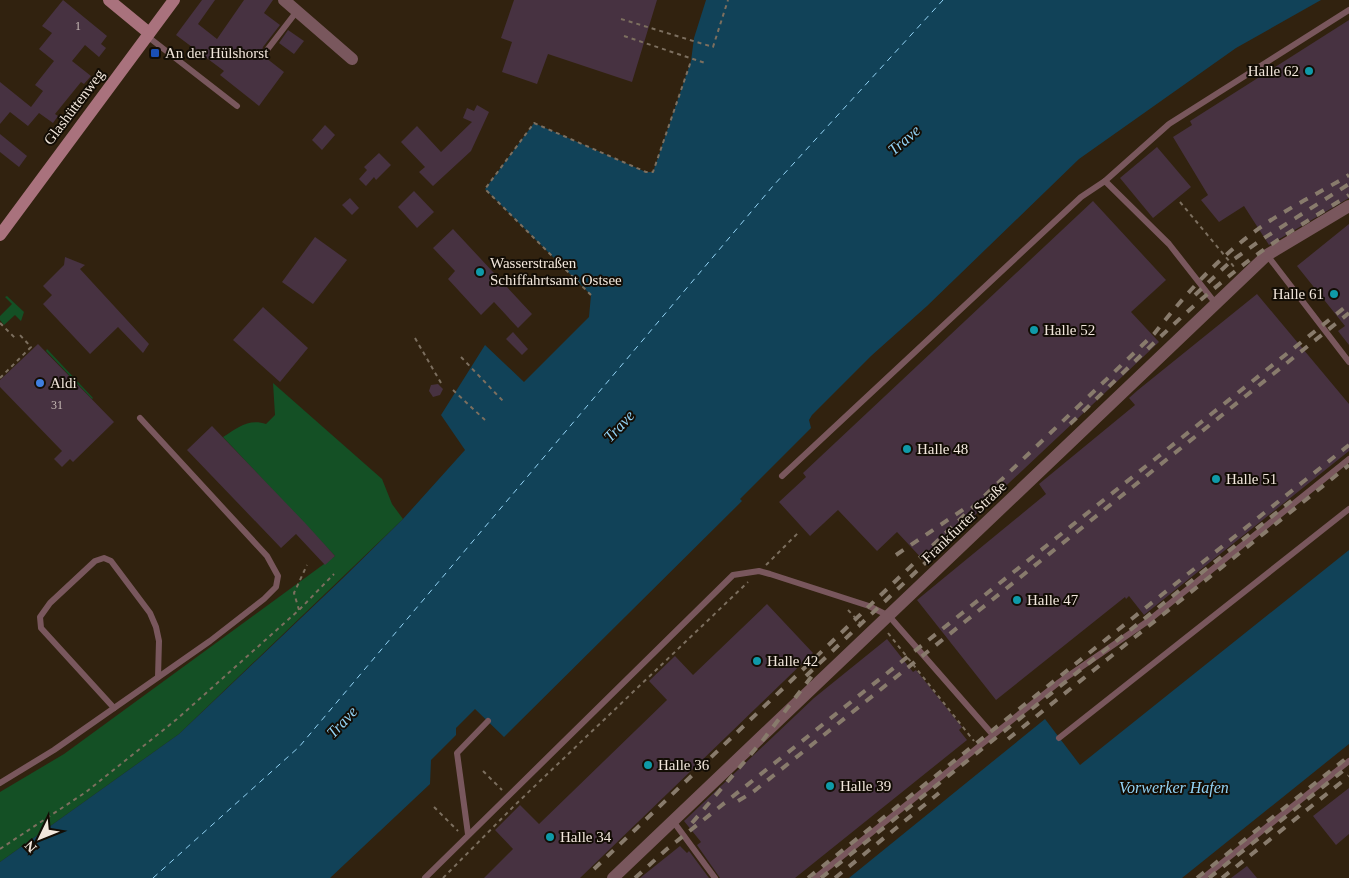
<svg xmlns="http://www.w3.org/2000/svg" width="1349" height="878" font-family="'Times New Roman',serif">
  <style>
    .green { fill: #145025 }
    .water { fill: #114258 }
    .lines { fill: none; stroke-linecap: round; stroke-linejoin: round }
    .ferry { stroke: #93d3f5; stroke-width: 1; stroke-dasharray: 6 5; stroke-linecap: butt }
    .building { fill: #473241 }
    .path { stroke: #7c6f5f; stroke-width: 2; stroke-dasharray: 4 4; stroke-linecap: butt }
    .lane { stroke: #79575d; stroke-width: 6 }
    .street { stroke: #79575d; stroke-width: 12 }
    .secondary { stroke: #a9727d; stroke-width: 12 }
    .rail { stroke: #887b6c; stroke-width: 4; stroke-dasharray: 9 9; stroke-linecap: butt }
    .transit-dot { fill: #1a4fb4; stroke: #130d05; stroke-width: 2 }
    .culture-dot { fill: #0f9aa8; stroke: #130d05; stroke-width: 2 }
    .shop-dot { fill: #3f7fe0; stroke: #130d05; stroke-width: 2 }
    .labels { text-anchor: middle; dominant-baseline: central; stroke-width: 4; stroke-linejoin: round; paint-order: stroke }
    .number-label { font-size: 12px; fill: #c7bab5 }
    .poi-label { font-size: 15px; fill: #f2e7dc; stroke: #130d05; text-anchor: start }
    .street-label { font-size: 15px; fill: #f2e7dc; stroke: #130d05 }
    .water-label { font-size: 16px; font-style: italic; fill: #93d3f5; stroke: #130d05 }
  </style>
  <rect width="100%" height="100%" fill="#31220f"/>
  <g class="green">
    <polygon points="7,296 24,312 21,321 15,315 4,325 0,320 0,316 12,304 5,297"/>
    <polygon points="47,349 93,398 92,399 46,351"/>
    <path d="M273,383L382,479L392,504L403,519L179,734L0,862V792L64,754L335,556L223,437C237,428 249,418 266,424L275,415Z"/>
  </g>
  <g class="water">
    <polygon points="706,0 1321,0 1236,48 1079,159 927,306 871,356 812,415 809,420 811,428 740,499 742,501 504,737 475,709 456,728 456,735 431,760 430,784 330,878 0,878 0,862 179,734 342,579 403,519 465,450 441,415 485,345 524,382 589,317 591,295 485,189 534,123 646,172 653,172 691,61 694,38"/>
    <polygon points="1349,550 1349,744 1182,878 849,878 1045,719 1080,765"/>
  </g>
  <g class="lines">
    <polyline class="ferry" points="153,878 299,747 773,186 943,0"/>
  </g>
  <g class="building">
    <polygon points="63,0 107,36 101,44 106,48 99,57 85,45 72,61 91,76 84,84 81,82 55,114 58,116 53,123 39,113 28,126 10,112 0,124 0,82 31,107 43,91 35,85 54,61 39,49 52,33 42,26"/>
    <polygon points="202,0 215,0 198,24 217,39 244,0 273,0 264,13 280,25 263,47 261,54 284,72 259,106 220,75 224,71 176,35"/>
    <polygon points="514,0 657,0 632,82 548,54 537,84 502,72 512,42 501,38"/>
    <polygon points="1349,20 1349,198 1269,245 1244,206 1219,222 1201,200 1208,195 1173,137 1192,125 1190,121"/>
    <polygon points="288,30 304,41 294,54 279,43"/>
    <polygon points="477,105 489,112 471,151 433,186 419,172 425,167 401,142 417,126 441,152 472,122 463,118 467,108 474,111"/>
    <polygon points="325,125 335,135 322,150 312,140"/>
    <polygon points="0,134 27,156 19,167 0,152"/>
    <polygon points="1157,147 1191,187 1153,218 1120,178"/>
    <polygon points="379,153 391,165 376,180 374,177 366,186 359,179 367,170 364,167"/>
    <polygon points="414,191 434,212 417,228 398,207"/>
    <polygon points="350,198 359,208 352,215 342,205"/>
    <polygon points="1093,201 1166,280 1131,312 1159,342 925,562 897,532 877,551 838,510 810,536 779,502 806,477 803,473"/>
    <polygon points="1349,224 1349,345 1338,331 1345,326 1297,266"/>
    <polygon points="453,229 532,314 518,328 494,302 481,315 448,279 455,271 433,248"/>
    <polygon points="315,237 347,260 313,304 282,282"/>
    <polygon points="65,257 85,265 80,269 149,344 143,353 118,327 90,354 43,304 52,295 43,286 64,265"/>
    <polygon points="1257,294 1349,404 1349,451 1144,615 1129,596 1126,599 1125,597 996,700 917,600 1046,494 1039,484 1135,405 1129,398 1138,390"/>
    <polygon points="263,307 308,348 280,382 233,340"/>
    <polygon points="513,332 528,349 522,355 506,339"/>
    <polygon points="38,344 114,422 73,462 70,459 62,467 54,459 62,451 0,387 0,380"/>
    <polygon points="438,384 443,389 440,395 433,397 429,391 431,385"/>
    <polygon points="212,426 306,524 335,556 325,565 296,534 281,548 187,450"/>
    <polygon points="767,604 813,653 580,878 484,878 513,849 495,830 520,805 539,824 667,700 649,681 675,656 693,675"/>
    <polygon points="887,639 913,672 916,670 962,727 959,730 967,740 795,878 720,878 697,845 701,842 684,821 814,698"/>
    <polygon points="1349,788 1349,834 1336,845 1313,816"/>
    <polygon points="680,846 687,853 689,851 709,878 640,878"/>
    <polygon points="1247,866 1257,878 1231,878"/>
  </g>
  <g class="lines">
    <g class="path">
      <polyline points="621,19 713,47 728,0"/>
      <polyline points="624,36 705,63"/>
      <polyline points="1180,202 1235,268"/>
      <polyline points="591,295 485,189 534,123 646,172 653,172 691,61"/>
      <polyline points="0,323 15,338"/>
      <polyline points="415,338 441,383"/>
      <polyline points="461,357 503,401"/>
      <polyline points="0,378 31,347 19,334"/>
      <polyline points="453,390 485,420"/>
      <polyline points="766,565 799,532"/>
      <polyline points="299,610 294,593 307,565"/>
      <polyline points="848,610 862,625"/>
      <polyline points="888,633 974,741"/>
      <polyline points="483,771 502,790"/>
      <polyline points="434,807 458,831"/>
      <polyline points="0,849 86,792 177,719 299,610 334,574"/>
      <polyline points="443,878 516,804 748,582"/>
    </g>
    <g class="lane">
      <polyline points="147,36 237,106"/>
      <polyline points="267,50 297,11"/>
      <polyline points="1105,181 1169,124 1349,10"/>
      <polyline points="1267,255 1349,362"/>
      <polyline points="782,476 1081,197 1105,181 1169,244 1216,304"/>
      <polyline points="114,708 41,628 40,617 50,603 95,561 104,558 111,561 150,613 156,627 159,641 158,677"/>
      <polyline points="1059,738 1349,509"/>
      <polyline points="0,783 54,750 210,641 264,599 276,587 278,576 267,556 140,418"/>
      <polyline points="673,821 715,878"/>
      <polyline points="468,834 457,753 488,721"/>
      <polyline points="425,878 733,575 759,571 770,574 869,606 889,616 993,735"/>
      <polyline points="815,878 1058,683 1148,621 1349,459"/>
      <polyline points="1203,878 1349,761"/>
    </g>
    <g class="street">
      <polyline points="284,0 352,59"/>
      <polyline points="613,878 1267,255 1349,206"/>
    </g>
    <g class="secondary">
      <polyline points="109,0 149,33"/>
      <polyline points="0,235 174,0"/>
    </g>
    <g class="rail">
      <polyline points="1195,295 1230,262 1261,240 1349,184"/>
      <path d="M1070,424C1125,372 1178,316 1238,269C1273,241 1311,219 1349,195"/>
      <polyline points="896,555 964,509"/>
      <polyline points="806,676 940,549"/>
      <polyline points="1008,739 1349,465"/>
      <polyline points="738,801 753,792 1349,313"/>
      <polyline points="692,823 763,740 815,672"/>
      <path d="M594,869L1154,334C1184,296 1215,261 1254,232C1283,210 1318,194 1349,175"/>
      <polyline points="635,878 667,849 1349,304"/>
      <polyline points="808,878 1349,445"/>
      <polyline points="821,878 1296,497"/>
      <polyline points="835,878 939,793"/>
      <polyline points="1197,878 1349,756"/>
      <polyline points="1209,878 1349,766"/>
      <polyline points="1222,878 1349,776"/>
    </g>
  </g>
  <rect class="transit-dot" x="150" y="48" width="10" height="10" rx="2.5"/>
  <g class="culture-dot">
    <circle cx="1309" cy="71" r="5"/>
    <circle cx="480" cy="272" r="5"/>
    <circle cx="1334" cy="294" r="5"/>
    <circle cx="1034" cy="330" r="5"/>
    <circle cx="907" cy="449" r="5"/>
    <circle cx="1216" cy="479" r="5"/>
    <circle cx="1017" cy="600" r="5"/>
    <circle cx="757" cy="661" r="5"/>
    <circle cx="648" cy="765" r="5"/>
    <circle cx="830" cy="786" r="5"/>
    <circle cx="550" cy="837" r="5"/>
  </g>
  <circle class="shop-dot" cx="40" cy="383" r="5"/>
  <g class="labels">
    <g class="number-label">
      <text x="78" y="26">1</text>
      <text x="57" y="405">31</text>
    </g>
    <g class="poi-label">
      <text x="165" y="53">An der Hülshorst</text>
      <text x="1299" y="71" text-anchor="end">Halle 62</text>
      <text x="490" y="263">Wasserstraßen<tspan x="490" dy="17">Schiffahrtsamt Ostsee</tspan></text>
      <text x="1324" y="294" text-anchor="end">Halle 61</text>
      <text x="1044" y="330">Halle 52</text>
      <text x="50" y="383">Aldi</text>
      <text x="917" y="449">Halle 48</text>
      <text x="1226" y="479">Halle 51</text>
      <text x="1027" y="600">Halle 47</text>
      <text x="767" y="661">Halle 42</text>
      <text x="658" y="765">Halle 36</text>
      <text x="840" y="786">Halle 39</text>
      <text x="560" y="837">Halle 34</text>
    </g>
    <g class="street-label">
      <text transform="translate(74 107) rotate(-53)">Glashüttenweg</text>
      <text transform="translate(964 522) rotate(-44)">Frankfurter Straße</text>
    </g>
    <g class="water-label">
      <text transform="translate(904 140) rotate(-41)">Trave</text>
      <text transform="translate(619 426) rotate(-47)">Trave</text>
      <text transform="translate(342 722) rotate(-47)">Trave</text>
      <text x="1174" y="787">Vorwerker Hafen</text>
    </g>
  </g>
  <g transform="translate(40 838) rotate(227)" stroke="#130d05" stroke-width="4" paint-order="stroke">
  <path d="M0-4L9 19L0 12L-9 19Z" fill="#f2e7dc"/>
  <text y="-8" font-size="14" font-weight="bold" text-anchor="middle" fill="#f2e7dc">N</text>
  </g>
</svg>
